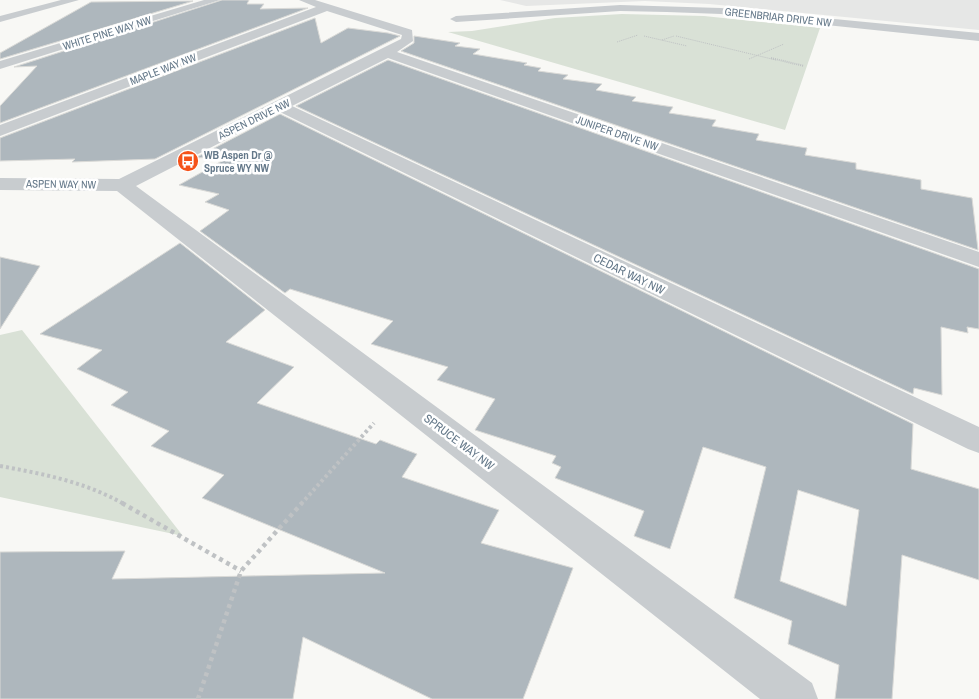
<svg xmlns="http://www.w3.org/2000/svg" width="979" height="699" font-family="'Archivo Narrow',sans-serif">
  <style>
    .built { fill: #e6e7e6 }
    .green { fill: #d9e1d6 }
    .building { fill: #aeb7bd; stroke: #dadad7; fill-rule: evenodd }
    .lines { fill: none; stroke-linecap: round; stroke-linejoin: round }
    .path-far3 { stroke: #bfc2c4; stroke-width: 1; stroke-dasharray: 1 1; stroke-linecap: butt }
    .path-far2 { stroke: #bfc2c4; stroke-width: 2; stroke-dasharray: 1 1; stroke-linecap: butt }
    .path-far1 { stroke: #bfc2c4; stroke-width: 4; stroke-dasharray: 3 3; stroke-linecap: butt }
    .path { stroke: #bfc2c4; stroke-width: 4.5; stroke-dasharray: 4 4; stroke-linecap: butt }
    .minor { fill: #c8cccf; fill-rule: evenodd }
    .labels { text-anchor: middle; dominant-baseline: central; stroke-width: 5; stroke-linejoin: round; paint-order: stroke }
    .far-street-label { font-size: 11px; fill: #647889; stroke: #fff }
    .far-poi-label { font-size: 11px; font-weight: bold; fill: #647889; stroke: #fff; text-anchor: start }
    .street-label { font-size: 12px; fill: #647889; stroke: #fff }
  </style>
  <rect width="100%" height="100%" fill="#f8f8f5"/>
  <polygon class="built" points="500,0 979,0 979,30 709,4 645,1 526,6"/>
  <g class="green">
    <polygon points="622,14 704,16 820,28 785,130 448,32 472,31 555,18"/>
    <polygon points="22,330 183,536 0,497 0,335"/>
  </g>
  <g class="building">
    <polygon points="222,0 249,0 247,4 264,4 260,9 308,8 0,123 0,106 37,66 14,67"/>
    <polygon points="193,1 0,59 0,53 91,2"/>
    <polygon points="315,18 321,43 348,28 388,33 400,36 155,159 72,162 75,159 0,161 0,138"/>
    <polygon points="414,36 460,43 455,46 480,49 473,54 527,63 524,65 541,68 538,71 568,75 563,79 602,84 596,90 636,97 632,101 673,107 669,113 716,120 712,126 759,134 756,140 807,148 805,155 856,163 856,169 921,180 921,189 972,198 978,250 401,51 414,43"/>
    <polygon points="388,60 979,269 979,329 967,327 968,333 941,327 942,395 914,388 913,394 296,106"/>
    <path d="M280,114L913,424L911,469L979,489V580L902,555L892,699H835L839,665L788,644L792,621L734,598L766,467L703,447L670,549L634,536L644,511L555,478L561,467L552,463L556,456L475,430L495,399L437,380L448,367L371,344L393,321L290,289L285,293L200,231L229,210L205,202L219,194L179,185L231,156L195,158ZM798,490L859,510L846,606L780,581Z"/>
    <polygon points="180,243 265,310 226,342 294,367 257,403 376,444 380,440 417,454 402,477 499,510 481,543 573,568 523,699 432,699 303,637 293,699 0,699 0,552 125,551 112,579 385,573 202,498 224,475 151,446 169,431 111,405 128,392 77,369 102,350 40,334"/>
    <polygon points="0,257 40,266 0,329"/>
  </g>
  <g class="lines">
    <g class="path-far3">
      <polyline points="644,36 687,46"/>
      <polyline points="676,36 776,60"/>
      <polyline points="662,40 674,36"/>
      <polyline points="617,42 638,35"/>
      <polyline points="749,59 784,44"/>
    </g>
    <polyline class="path-far2" points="771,58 804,66"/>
    <g class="path-far1">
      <path d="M0,466C44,474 85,482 124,504"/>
      <polyline points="301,504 374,423"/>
    </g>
    <g class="path">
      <polyline points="122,503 241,571"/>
      <polyline points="198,699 241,571 302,503"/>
    </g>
    <g class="minor">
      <polygon points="61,0 79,0 0,22 0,16"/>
      <polygon points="204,0 220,0 0,69 0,61"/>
      <polygon points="299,0 315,0 412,30 413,41 397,52 979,252 979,267 388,58 292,106 979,427 979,453 968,449 280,112 136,186 812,683 818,699 760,699 117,191 0,190 0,178 119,179 401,39 402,35 327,11 0,136 0,125 316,7"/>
      <polygon points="620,5 721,8 979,33 979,41 721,14 667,12 620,11 456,22 450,19 456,16"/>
    </g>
  </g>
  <defs>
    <g id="bus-disc" transform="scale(1.125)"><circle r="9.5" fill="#f55219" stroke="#fff"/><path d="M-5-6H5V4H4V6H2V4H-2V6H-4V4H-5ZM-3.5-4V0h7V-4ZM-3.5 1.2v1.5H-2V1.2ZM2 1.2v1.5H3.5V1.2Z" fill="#fff"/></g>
  </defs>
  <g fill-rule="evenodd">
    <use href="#bus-disc" x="188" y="161"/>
  </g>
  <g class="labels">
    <g class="far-street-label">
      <text transform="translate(778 17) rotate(6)">GREENBRIAR DRIVE NW</text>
      <text transform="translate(107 33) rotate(-17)">WHITE PINE WAY NW</text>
      <text transform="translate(163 69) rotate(-21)">MAPLE WAY NW</text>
      <text transform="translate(254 119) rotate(-26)">ASPEN DRIVE NW</text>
      <text transform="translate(617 133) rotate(19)">JUNIPER DRIVE NW</text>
      <text transform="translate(61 184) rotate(1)">ASPEN WAY NW</text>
    </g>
    <g class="far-poi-label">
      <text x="204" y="155">WB Aspen Dr @<tspan x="204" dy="13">Spruce WY NW</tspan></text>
    </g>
    <g class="street-label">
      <text transform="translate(629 274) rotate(26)">CEDAR WAY NW</text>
      <text transform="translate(459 442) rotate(37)">SPRUCE WAY NW</text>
    </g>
  </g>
</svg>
